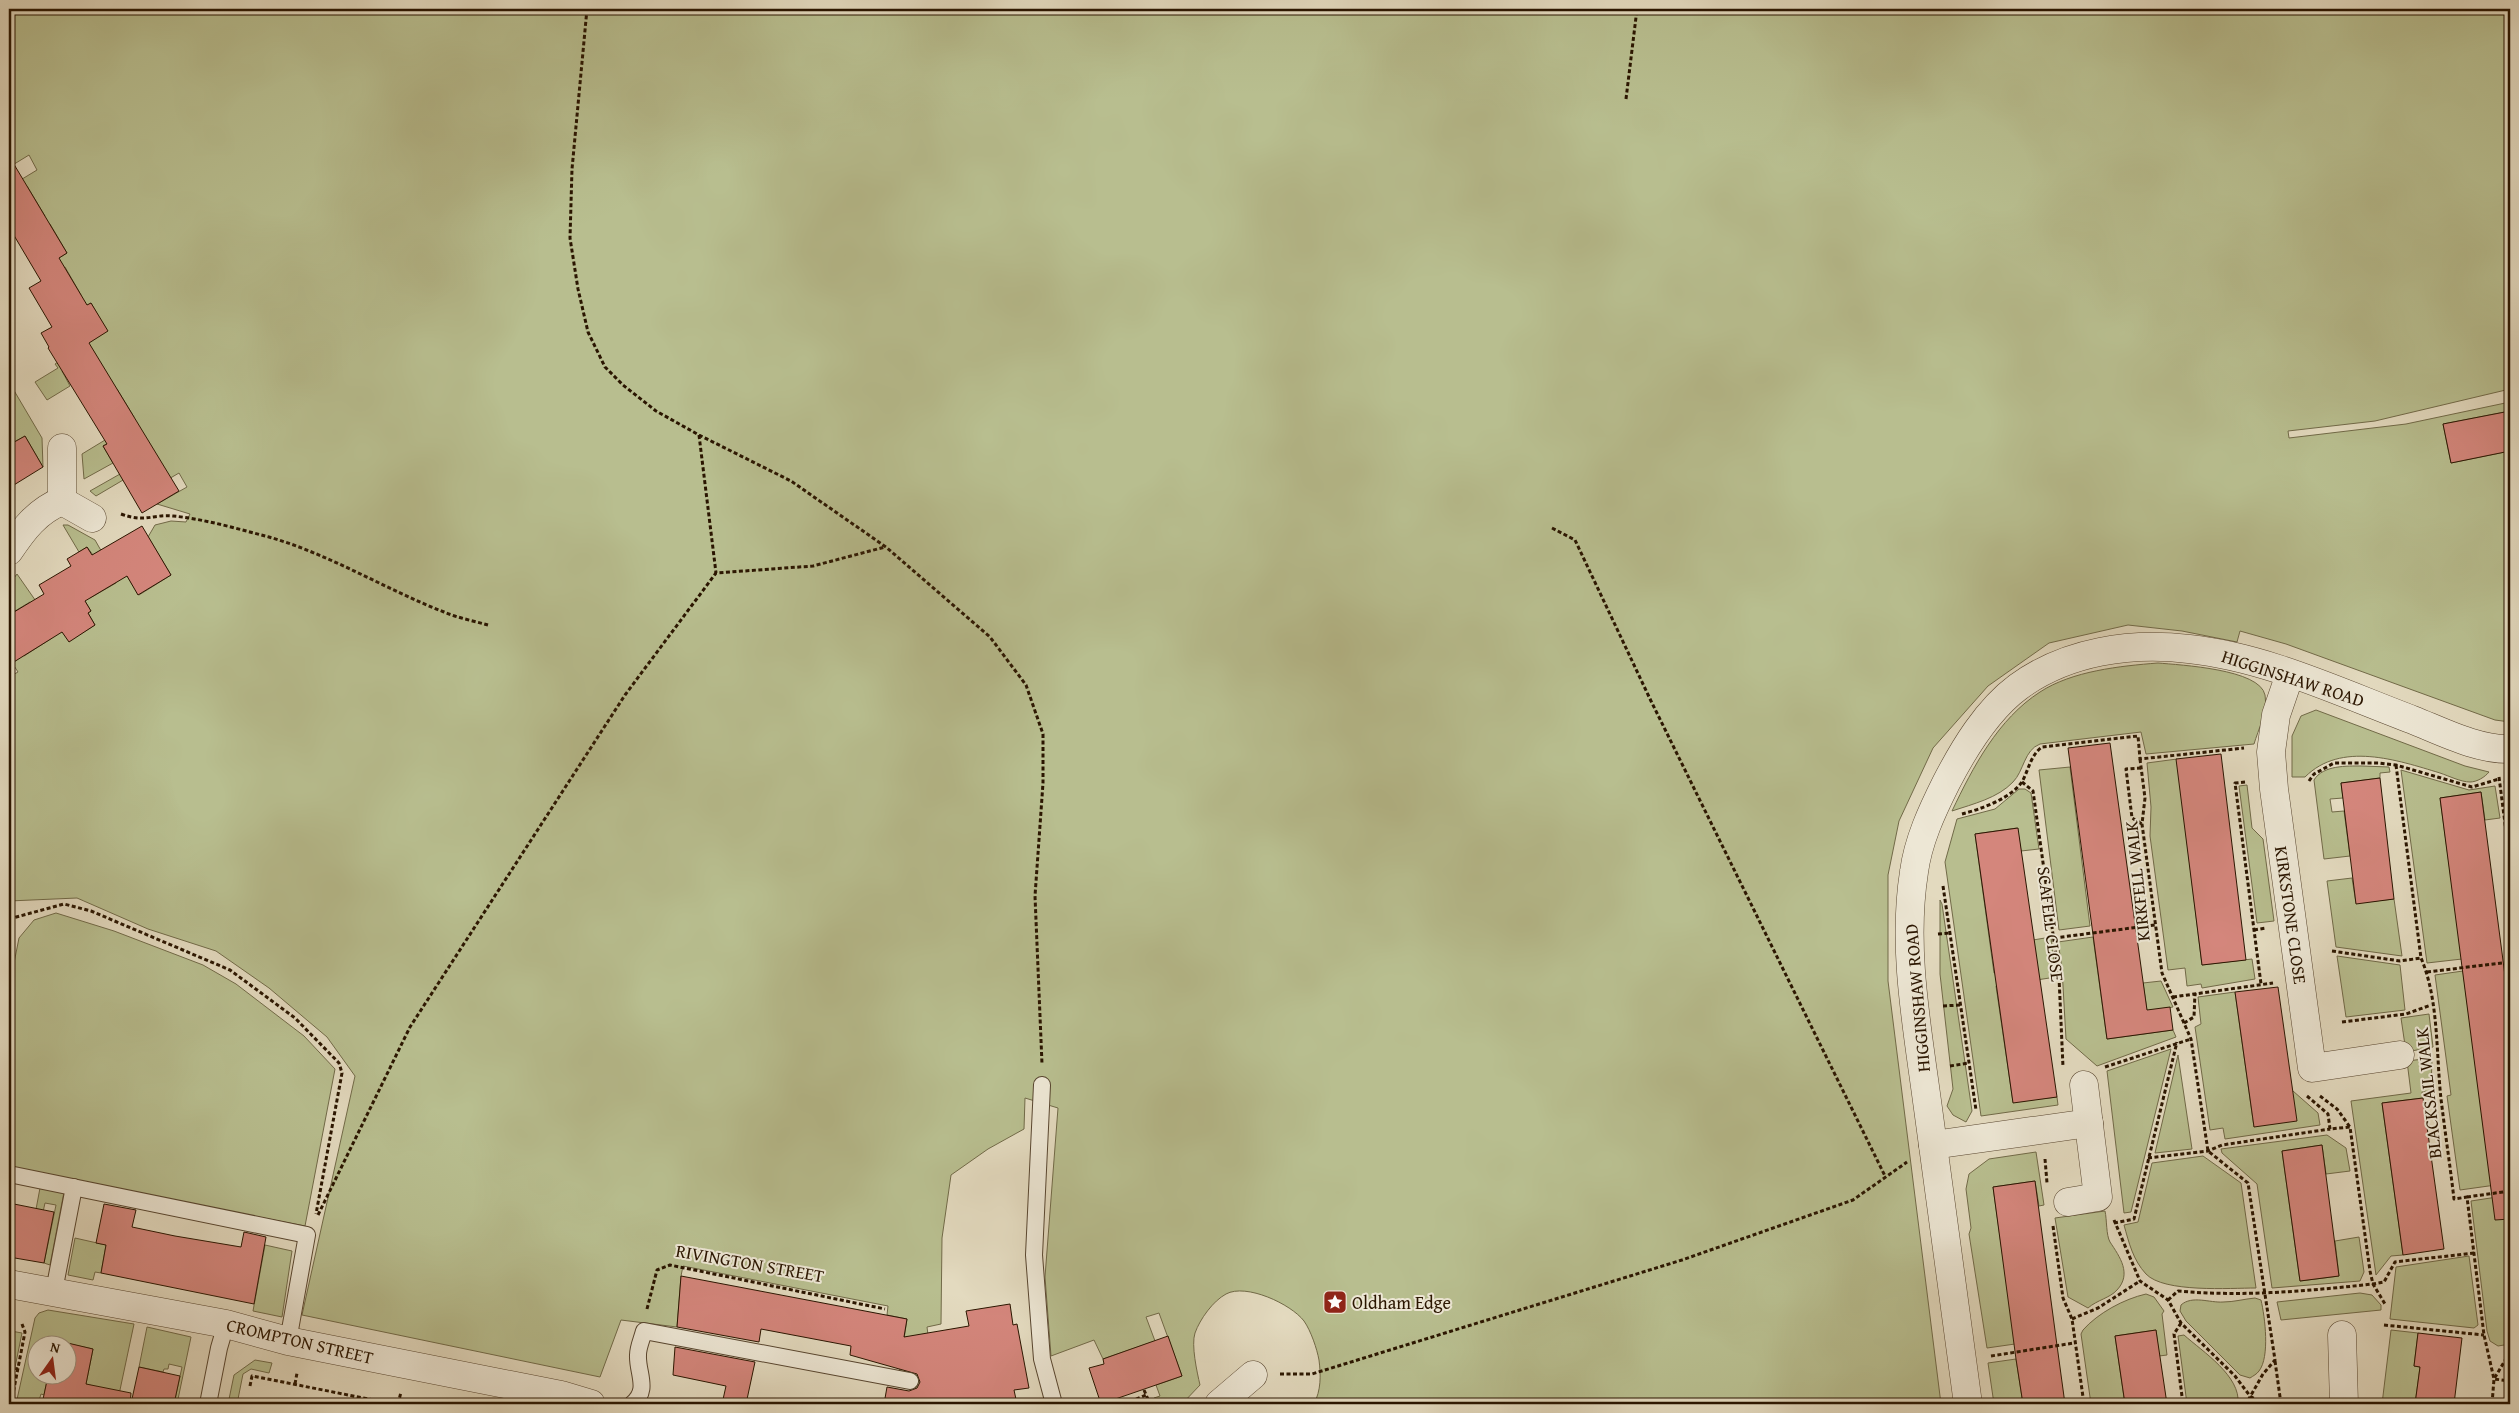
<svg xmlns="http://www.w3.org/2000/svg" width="2519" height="1413" font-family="'Gentium Book Plus',serif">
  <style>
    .green { fill: #b8be8f; stroke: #716a48 }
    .building { fill: #d4867c; stroke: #2a1500 }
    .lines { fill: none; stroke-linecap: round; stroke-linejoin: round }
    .lane-casing { stroke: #584630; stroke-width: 18 }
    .street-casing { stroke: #584630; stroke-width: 29 }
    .path { stroke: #2a1500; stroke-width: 3; stroke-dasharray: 4 2.5; stroke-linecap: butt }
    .lane { stroke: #ede7d5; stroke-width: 16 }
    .street { stroke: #ede7d5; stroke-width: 28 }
    .labels { text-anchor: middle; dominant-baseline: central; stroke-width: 4; stroke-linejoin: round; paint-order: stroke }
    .street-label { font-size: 18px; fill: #2a1500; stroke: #ede7d5 }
    .poi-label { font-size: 18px; fill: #2a1500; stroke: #ede7d5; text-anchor: start }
  </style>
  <rect width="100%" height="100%" fill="#e3dabf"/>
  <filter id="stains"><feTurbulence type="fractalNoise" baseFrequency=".004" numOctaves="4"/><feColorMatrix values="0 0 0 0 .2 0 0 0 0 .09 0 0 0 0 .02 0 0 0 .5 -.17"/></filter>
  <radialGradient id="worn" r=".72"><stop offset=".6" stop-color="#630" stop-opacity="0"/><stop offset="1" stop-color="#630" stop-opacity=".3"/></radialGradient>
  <g class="green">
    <path d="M9,9H2510V389L2375,421L2288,431L2289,438L2406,424L2510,402V411L2443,424L2451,463L2510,451V722L2495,720L2286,644L2240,631L2237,642L2182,631L2128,625L2049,643L1988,686L1933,748L1899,821L1888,875V981L1941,1404H1314C1321,1390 1321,1376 1319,1360C1317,1349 1311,1331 1304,1321C1291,1304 1246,1283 1226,1294C1213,1301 1200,1319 1195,1333C1191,1345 1197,1372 1200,1385L1182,1404H1156L1154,1398L1160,1396L1156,1385L1182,1376L1159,1313L1146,1317L1155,1341L1103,1359L1094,1340L1051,1356L1045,1277L1058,1108L1025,1098L1024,1129L988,1149L951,1175L942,1238L941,1324L927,1327L937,1404H910L917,1376L899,1372L907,1319L887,1315L888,1306L683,1266L681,1276L677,1327L621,1320L600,1377L302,1315L355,1076L327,1037L269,988L216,951L148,929L77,898L9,901V677L18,672L9,658V651L17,645L24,656L52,638L30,602L15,611C6,597 7,587 17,574L40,607L45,604L69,641L95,625L88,613L91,611L72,580L77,577L90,598L116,583L98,552L93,555L87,547L79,552L63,525H68L95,540L107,561L115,557L139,595L171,575L148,537L155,525L171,521L186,522L190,514L157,504L187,487L179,473L167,480L135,473L96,496L90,491L120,474L137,425L103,446L113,463L84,479L82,454L110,437L134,417L117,389L92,404L94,352L62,371L70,386L47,400L35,382L58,368L55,364L107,331L91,303L55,325L81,295L65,267L46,278L41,269L67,253L50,224L32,235L27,227L45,216L27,186L9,197V187L37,170L29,155L11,166L9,162Z"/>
    <polygon points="9,382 42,438 43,467 25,436 14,442 9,432"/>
    <path d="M2158,663C2180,665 2260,669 2265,695C2268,711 2258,730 2254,744L2146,754L2141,732L2040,744C2024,750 2024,771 2013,782C1998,798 1973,804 1952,811C1973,767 1998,719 2040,692C2072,671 2120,666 2158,663Z"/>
    <path d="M2316,710L2465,766L2489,772C2485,777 2477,782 2470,782C2461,782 2449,776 2440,773C2397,760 2341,741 2305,777H2292V736L2301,716Z"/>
    <polygon points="2177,759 2202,965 2252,959 2255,979 2202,988 2201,984 2187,986 2185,968 2168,970 2150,836 2151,807 2147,763"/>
    <path d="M2362,766L2389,767L2390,772L2380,773V778L2341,783L2343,798L2330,799L2332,812L2344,811L2350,856L2324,859L2314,780C2323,765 2347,766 2362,766Z"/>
    <polygon points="2070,767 2090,926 2059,930 2039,770"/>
    <polygon points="2401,770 2469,790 2495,786 2500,818 2485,820 2481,792 2440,798 2462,959 2427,963"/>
    <polygon points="2508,776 2510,776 2510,827 2504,781"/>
    <polygon points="2247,785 2252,828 2263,839 2274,921 2257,923 2239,786"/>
    <polygon points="2019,789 2025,789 2031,793 2039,849 2021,851 2017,828 1975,834 1994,973 2005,972 2007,985 1996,986 2013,1102 2057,1097 2058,1105 1981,1116 1945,862 1957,819 1995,809"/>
    <polygon points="2352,878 2356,903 2394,899 2402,956 2336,947 2327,881"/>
    <polygon points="1940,900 1942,904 1972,1111 1966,1122 1953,1115 1947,1106 1953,1089 1940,974"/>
    <polygon points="56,913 114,931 203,965 236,984 304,1036 335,1069 305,1226 9,1169 9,988 19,938 34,920"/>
    <polygon points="2051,937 2056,977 2030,981 2033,940"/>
    <polygon points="2093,937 2107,1039 2173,1030 2176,1037 2097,1066 2066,1039 2062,968 2058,942"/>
    <polygon points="2337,956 2400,965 2405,1010 2346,1017"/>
    <polygon points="2463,971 2491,1182 2510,1180 2510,1183 2460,1190 2447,1096 2451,1095 2435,975"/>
    <polygon points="2161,981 2173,1007 2147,1011 2143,983"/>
    <polygon points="2235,992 2254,1127 2293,1091 2318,1113 2320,1125 2225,1139 2223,1128 2210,1130 2195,1027 2201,1024 2198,997"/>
    <polygon points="2429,1014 2433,1047 2406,1052 2401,1018"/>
    <polygon points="2171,1049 2131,1212 2124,1213 2107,1071"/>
    <polygon points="2178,1055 2192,1149 2155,1153"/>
    <polygon points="2432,1058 2431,1091 2422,1092 2423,1098 2382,1103 2403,1255 2391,1256 2376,1275 2351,1101 2411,1093 2407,1061"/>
    <polygon points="2327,1135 2346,1148 2350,1171 2326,1174 2322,1145 2282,1151 2300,1281 2339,1276 2335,1241 2359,1237 2364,1272 2360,1281 2272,1288 2257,1184 2222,1153 2221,1149"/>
    <polygon points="2036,1152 2044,1205 2039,1206 2035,1181 1993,1187 2015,1344 1987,1348 1969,1234 1971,1228 1966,1189 1969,1174 1989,1159"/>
    <path d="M2203,1156L2241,1183L2256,1288C2230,1288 2164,1293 2146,1274C2133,1260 2129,1243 2124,1225L2138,1222L2152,1163Z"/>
    <polygon points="40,1188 64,1192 50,1265 44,1263 56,1205 45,1203 41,1221 34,1220"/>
    <polygon points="2510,1195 2510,1344 2498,1346 2490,1341 2487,1331 2471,1201"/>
    <path d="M2105,1211C2107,1220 2106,1235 2110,1242C2120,1257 2132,1274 2117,1290C2110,1298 2097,1300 2088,1308L2068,1297L2055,1218Z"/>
    <polygon points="75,1238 106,1245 101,1273 95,1272 93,1280 68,1275"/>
    <polygon points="265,1245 292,1251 282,1317 253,1311"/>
    <polygon points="2469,1256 2478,1325 2474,1328 2390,1319 2396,1267"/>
    <polygon points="2360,1293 2372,1295 2381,1305 2381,1310 2281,1320 2277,1302"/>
    <path d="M2146,1294L2154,1297L2164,1311L2162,1314L2167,1355L2159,1356L2156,1330L2115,1336L2125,1404H2091L2081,1334L2083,1330C2098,1313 2124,1299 2146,1294Z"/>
    <path d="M2255,1298L2261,1300C2265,1317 2270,1357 2259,1371C2257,1374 2253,1376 2250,1378L2240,1375L2186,1321L2180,1311L2181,1305C2192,1295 2210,1303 2223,1302C2234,1302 2244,1299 2255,1298Z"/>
    <polygon points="48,1310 134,1324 117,1404 94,1404 97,1387 86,1384 93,1349 51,1340 50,1345 38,1346 38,1376 48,1376 44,1395 41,1394 38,1404 16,1404 35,1318 39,1313"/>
    <polygon points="147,1327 191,1337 177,1404 174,1404 182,1367 169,1364 168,1369 164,1369 163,1372 139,1367"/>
    <polygon points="2391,1330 2418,1333 2414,1366 2420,1367 2415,1404 2382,1404"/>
    <polygon points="11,1331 22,1333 9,1397"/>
    <path d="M2184,1335C2203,1352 2241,1376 2238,1404H2187L2178,1336Z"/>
    <polygon points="2016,1359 2023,1404 1994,1404 1988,1363"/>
    <polygon points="255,1360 272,1363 269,1373 251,1369 243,1374 237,1404 228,1404 234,1375"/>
  </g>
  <g class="building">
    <polygon points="9,156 67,253 59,258 87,305 91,303 108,331 89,343 179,491 142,513 103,446 107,444 48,348 49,347 41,333 52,327 29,288 41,281 9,227"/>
    <polygon points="2510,411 2510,451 2451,463 2443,424"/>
    <polygon points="25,436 43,467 9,488 9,445"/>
    <polygon points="142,526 171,575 138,595 127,576 85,601 91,611 88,613 95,625 69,642 62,632 9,665 9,615 44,594 39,585 71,566 67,559 87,547 92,555"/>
    <polygon points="2110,743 2147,1010 2170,1007 2173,1030 2107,1039 2068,748"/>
    <polygon points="2221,754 2246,960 2202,965 2176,759"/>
    <polygon points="2380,778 2394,899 2356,904 2341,783"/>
    <polygon points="2481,792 2510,1014 2510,1219 2495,1220 2440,798"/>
    <polygon points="2018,828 2057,1097 2013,1103 1975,834"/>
    <polygon points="2278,987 2297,1121 2254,1127 2235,992"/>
    <polygon points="2423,1098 2444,1249 2403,1255 2382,1103"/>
    <polygon points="2322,1145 2339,1276 2300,1281 2282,1151"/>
    <polygon points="2035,1181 2056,1338 2065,1404 2023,1404 2016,1359 1993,1187"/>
    <polygon points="9,1203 54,1212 44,1263 9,1257"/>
    <polygon points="104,1204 136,1210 132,1227 175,1236 241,1247 244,1232 266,1237 254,1304 101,1273 106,1245 96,1243"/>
    <polygon points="681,1276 907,1319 904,1337 969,1326 966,1311 1010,1304 1013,1325 1017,1324 1029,1388 1014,1390 1017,1404 884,1404 887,1387 909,1391 917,1388 920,1382 917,1374 850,1355 851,1346 761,1329 759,1342 677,1327"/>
    <polygon points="2156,1330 2167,1404 2125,1404 2115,1336"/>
    <polygon points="2418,1333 2462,1338 2454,1404 2415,1404 2420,1367 2414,1366"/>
    <polygon points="1168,1336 1182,1376 1101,1404 1089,1368 1104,1364 1103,1359"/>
    <polygon points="55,1340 93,1349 86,1384 131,1393 130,1404 42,1404 48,1376 68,1376 68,1346 54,1346"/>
    <polygon points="675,1347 755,1362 746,1404 722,1404 726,1386 673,1375"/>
    <polygon points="139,1367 180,1376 174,1404 158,1404 132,1399"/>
  </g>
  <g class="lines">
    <g class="lane-casing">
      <g id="lane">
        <polyline points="1042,1085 1034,1255 1042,1359 1054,1404"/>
        <polyline points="9,1174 307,1235 288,1341"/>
        <polyline points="54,1291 74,1187"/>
        <polyline points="208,1404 219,1348 226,1324"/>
        <path d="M632,1404C650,1390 637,1373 638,1355C638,1347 642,1339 644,1331L910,1381"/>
      </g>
    </g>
    <g class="street-casing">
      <g id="street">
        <polyline points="62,448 62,501 92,518"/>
        <path d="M9,551C23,530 37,511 62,501"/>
        <polyline points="2290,674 2276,715 2271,752 2274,789 2312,1068 2400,1055"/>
        <polyline points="1933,1145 2089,1123"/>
        <polyline points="2068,1202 2098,1197 2084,1085"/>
        <polyline points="9,1284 226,1324 288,1341 561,1395 591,1404"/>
        <polyline points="2342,1335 2344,1404"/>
        <polyline points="1219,1404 1253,1375"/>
        <path d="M1968,1404C1954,1303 1940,1202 1927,1101C1917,1026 1902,948 1914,872C1918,841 1932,811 1946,783C1964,748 1987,710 2018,687C2067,651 2131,642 2189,649C2266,657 2341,693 2413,720C2443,732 2478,750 2510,749"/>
      </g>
    </g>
    <g class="path">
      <polyline points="587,9 572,169 570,238 578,289 588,332 605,367 623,385 656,411 699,435 791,481 886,547 990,637 1026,685 1043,734 1043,783 1035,896 1042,1064"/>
      <polyline points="1626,99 1637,9"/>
      <polyline points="699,435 716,573"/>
      <path d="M121,514C146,523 152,514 173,516C205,519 238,529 269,537C329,554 387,590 444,612C458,618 474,621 488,625"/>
      <polyline points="1552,528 1575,540 1651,701 1885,1176"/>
      <polyline points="2140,759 2145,798 2142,824 2162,973 2191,1039 2208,1151 2248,1183 2275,1360 2263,1374 2246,1404"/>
      <path d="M2396,765L2421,958C2439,1000 2436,1054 2441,1099C2445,1132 2450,1165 2454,1199L2467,1197L2484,1335L2494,1379L2492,1404"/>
      <polyline points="2141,768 2126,769 2132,818 2142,824"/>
      <polyline points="2499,777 2510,862"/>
      <polyline points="2309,781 2314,774 2334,763 2379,763 2396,765 2472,787 2499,779"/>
      <polyline points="2022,782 2033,791 2059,977 2063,1067"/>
      <polyline points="2245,782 2235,783 2261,984"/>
      <path d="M1962,814C1981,809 2013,798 2023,780C2029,768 2031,755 2042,747L2138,736L2140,759L2244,748"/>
      <polyline points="1943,886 1976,1110"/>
      <polyline points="9,919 64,904 91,911 230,970 295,1018 339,1063 342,1073 316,1214"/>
      <polyline points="2254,930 2266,928"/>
      <polyline points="1938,934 1950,933"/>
      <polyline points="2054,938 2155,925"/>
      <polyline points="2332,951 2400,961 2421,958"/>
      <polyline points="2427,972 2510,962"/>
      <polyline points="2173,997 2273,983"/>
      <polyline points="1943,1006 1960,1005"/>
      <polyline points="2342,1022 2406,1014 2431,1005"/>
      <polyline points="2184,1023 2194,1017 2195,993"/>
      <polyline points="1950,1066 1969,1063"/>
      <polyline points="2105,1067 2191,1039"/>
      <polyline points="2307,1096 2328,1114 2330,1129 2350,1127 2370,1271 2373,1284 2385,1304"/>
      <polyline points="2320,1096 2337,1109 2350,1127"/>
      <polyline points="2148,1158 2208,1151 2222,1145 2330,1129"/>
      <polyline points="2045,1159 2047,1183"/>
      <polyline points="2467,1197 2510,1191"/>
      <polyline points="318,1215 410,1027 625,695 716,573 813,566 885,547"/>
      <polyline points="2114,1220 2140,1281 2168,1300 2181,1323 2235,1376 2250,1396 2262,1404"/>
      <polyline points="2114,1223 2134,1219 2177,1042"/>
      <polyline points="2053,1226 2063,1298 2072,1319 2084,1404"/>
      <path d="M2168,1300L2178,1291C2244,1297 2307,1291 2373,1284L2384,1282L2395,1262L2474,1253"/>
      <polyline points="647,1309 657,1270 670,1265 885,1309"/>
      <polyline points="2072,1319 2098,1308 2140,1281"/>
      <polyline points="2181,1323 2174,1334 2183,1404"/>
      <polyline points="2384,1325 2484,1335"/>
      <polyline points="2510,1352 2494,1379 2510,1381"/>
      <polyline points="1991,1356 2074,1343"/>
      <polyline points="2275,1361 2281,1404"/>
      <polyline points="9,1367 18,1369"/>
      <polyline points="1280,1374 1312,1374 1682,1260 1853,1200 1907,1162"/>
      <polyline points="295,1384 297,1373"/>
      <polyline points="250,1386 252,1376 394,1404"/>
      <polyline points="1144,1390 1150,1404"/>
      <polyline points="11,1404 25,1332 22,1324"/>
      <polyline points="398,1404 401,1392"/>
      <polyline points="1124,1404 1146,1395"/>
    </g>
    <use href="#lane" class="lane"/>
    <use href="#street" class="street"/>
  </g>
  <defs>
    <g id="sight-square" transform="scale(1.25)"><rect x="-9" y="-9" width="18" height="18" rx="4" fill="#8f2418" stroke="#ede7d5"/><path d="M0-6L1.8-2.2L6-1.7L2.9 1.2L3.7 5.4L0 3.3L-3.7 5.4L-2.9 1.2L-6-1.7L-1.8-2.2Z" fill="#fff"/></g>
  </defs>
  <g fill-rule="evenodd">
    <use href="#sight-square" x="1335" y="1302"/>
  </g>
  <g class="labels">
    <g class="street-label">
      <text transform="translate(2293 678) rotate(18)">HIGGINSHAW ROAD</text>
      <text transform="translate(2137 881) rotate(-96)">KIRKFELL WALK</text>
      <text transform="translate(2291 915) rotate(82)">KIRKSTONE CLOSE</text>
      <text transform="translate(2051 924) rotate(83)">SCAFELL CLOSE</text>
      <text transform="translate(1917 998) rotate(-95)">HIGGINSHAW ROAD</text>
      <text transform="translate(2428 1093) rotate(-96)">BLACKSAIL WALK</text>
      <text transform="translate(750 1263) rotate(10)">RIVINGTON STREET</text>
      <text transform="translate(300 1341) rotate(13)">CROMPTON STREET</text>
    </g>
    <g class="poi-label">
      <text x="1352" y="1302">Oldham Edge</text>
    </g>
  </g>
  <rect width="2519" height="1413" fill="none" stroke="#e3dabf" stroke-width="30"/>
  <rect x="10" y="10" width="2499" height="1393" fill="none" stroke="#2a1500" stroke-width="2.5"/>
  <rect x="15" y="15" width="2489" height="1383" fill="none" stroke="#2a1500"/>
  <g transform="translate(52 1360) rotate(14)"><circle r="24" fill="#ede7d5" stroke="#9f9380"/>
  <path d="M0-4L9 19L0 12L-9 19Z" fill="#8f2418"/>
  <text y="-8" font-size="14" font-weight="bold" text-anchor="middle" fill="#2a1500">N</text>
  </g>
  <rect width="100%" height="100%" filter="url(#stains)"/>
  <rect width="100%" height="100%" fill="url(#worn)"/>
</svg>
